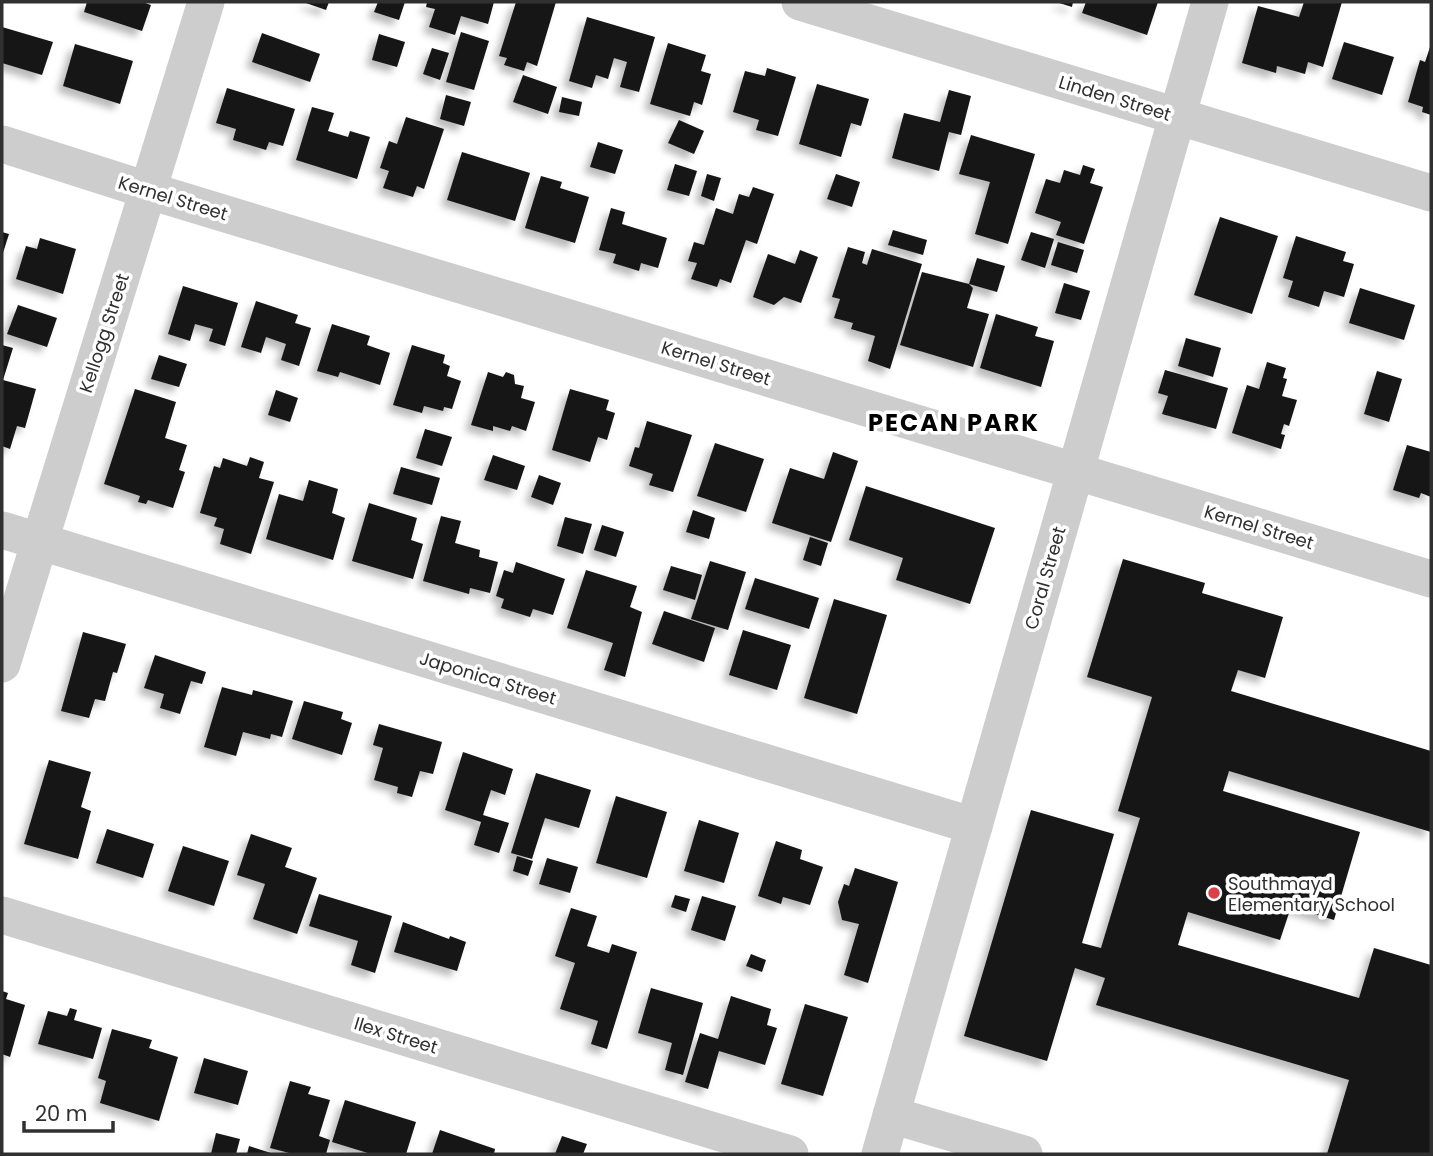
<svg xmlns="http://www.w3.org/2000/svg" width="1433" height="1156" font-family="Poppins,sans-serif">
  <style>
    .building { fill: #171717; filter: url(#shadow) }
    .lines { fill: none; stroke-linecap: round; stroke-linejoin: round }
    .minor { stroke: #cdcdcd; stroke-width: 37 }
    .poi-dot { fill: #d94149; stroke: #fff; stroke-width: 2.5 }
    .labels { text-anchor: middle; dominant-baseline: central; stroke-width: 7; stroke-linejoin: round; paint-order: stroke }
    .street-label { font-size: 18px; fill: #303030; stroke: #fff }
    .poi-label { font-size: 18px; fill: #303030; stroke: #fff; text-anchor: start }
    .district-label { font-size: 24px; font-weight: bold; letter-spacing: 2px; fill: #000; stroke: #fff }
  </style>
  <defs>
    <filter id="shadow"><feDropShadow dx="-6" dy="6" stdDeviation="3.5" flood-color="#0004"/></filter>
  </defs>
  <rect width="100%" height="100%" fill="#fff"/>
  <g class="building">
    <polygon points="87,2 142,2 151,5 142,31 84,12"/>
    <polygon points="303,2 329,2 326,10"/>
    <polygon points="378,2 405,2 399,20 374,12"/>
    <polygon points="427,2 494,2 488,24 461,16 455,35 429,27 435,9 426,7"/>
    <polygon points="516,2 556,2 537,66 527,62 524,71 504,65 507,58 499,56"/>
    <polygon points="1056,2 1073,2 1072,7"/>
    <polygon points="1086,2 1158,2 1147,35 1082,13"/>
    <polygon points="1304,2 1342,2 1323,67 1308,62 1305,74 1277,66 1276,73 1242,63 1258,6 1299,17"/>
    <polygon points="587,17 655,37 639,92 620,87 627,62 614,58 608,79 596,75 592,88 569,81"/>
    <polygon points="2,27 53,42 42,75 2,63"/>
    <polygon points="461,32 489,41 474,90 446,82"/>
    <polygon points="262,33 320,54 310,82 252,62"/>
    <polygon points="379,34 405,42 397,67 372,60"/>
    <polygon points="1344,42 1394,57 1382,95 1332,79"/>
    <polygon points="668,43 706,55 701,71 711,74 702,105 694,102 690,116 650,104"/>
    <polygon points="75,44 133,61 120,104 63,86"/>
    <polygon points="1431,44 1431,115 1422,112 1423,107 1408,102 1420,60 1425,62"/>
    <polygon points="432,48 449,53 440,80 423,74"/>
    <polygon points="767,68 796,77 778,136 756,130 759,120 733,112 745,71 765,76"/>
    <polygon points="523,75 557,87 548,114 513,102"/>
    <polygon points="817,84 869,99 861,126 851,123 841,157 799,144"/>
    <polygon points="227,88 295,109 283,146 269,142 266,150 233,140 236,129 216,123"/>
    <polygon points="949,90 971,96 961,135 949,132 939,171 892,158 904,113 940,122"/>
    <polygon points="446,95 471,102 464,126 440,119"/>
    <polygon points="562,97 582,102 579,116 559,112"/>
    <polygon points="312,107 334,113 328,131 348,137 350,131 370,137 357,179 296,160"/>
    <polygon points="406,117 444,129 424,189 417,186 413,197 383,188 389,171 380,168 389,141 397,144"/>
    <polygon points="679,120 704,131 694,154 668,143"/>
    <polygon points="971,135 1035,154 1008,244 975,234 990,182 959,174"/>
    <polygon points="598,142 623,150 615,174 590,167"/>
    <polygon points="462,152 530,173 515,221 447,200"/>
    <polygon points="675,164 697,171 689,196 667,190"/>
    <polygon points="1083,165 1095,169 1090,183 1103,187 1084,244 1056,235 1061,222 1035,213 1046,179 1060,183 1064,170 1080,175"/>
    <polygon points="707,174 721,178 714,201 701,196"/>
    <polygon points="836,174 860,182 852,207 827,199"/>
    <polygon points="541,176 562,182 560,188 589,197 575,243 525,228"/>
    <polygon points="753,187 774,194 757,244 746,240 731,283 720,279 717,287 691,279 697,263 688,261 694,242 704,245 716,208 733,214 739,194 749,197"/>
    <polygon points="611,208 625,212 622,224 667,238 658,268 641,263 639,271 613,263 616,254 599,250"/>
    <polygon points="1220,217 1278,236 1252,314 1194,295"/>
    <polygon points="893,230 927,240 923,255 888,245"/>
    <polygon points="2,232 9,234 2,256"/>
    <polygon points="1031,232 1054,239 1045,268 1021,260"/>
    <polygon points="1296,236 1346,252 1343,261 1354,264 1344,297 1324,291 1319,307 1288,297 1293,281 1283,278"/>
    <polygon points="40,238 76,249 63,294 16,279 26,246 37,249"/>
    <polygon points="1058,242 1084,250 1077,273 1051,265"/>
    <polygon points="848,247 865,252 862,263 867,265 872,249 922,264 890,369 868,361 875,336 851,329 853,323 834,318 840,299 832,297"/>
    <polygon points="800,250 818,257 801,303 784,297 774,305 753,297 768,254 795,264"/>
    <polygon points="977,258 1005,266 997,292 969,284"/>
    <polygon points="922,272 969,284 973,288 967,308 989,314 973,367 900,345"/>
    <polygon points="1064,283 1090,291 1081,320 1055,313"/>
    <polygon points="183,286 238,303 225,346 209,341 213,329 195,324 190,341 168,334"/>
    <polygon points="1360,288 1415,305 1404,340 1349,323"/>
    <polygon points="256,301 298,315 295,323 311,328 299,366 281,360 286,344 266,337 261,353 241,347"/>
    <polygon points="18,305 57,318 47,347 7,334"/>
    <polygon points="996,314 1038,327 1035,336 1054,341 1041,387 980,368"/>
    <polygon points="332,324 370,336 367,345 390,353 380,385 340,372 338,377 317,371"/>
    <polygon points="1186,338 1221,348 1213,377 1178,366"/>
    <polygon points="2,345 13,348 3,380 36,389 25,428 17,426 10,449 2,446"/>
    <polygon points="412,345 445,355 443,363 450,366 447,376 461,381 452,409 444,407 443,411 424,406 422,413 393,405"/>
    <polygon points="159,355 187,364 179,387 151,379"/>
    <polygon points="1267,362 1286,368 1283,378 1287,379 1282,396 1297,400 1289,426 1284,424 1281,434 1285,435 1281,449 1232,433 1247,385 1259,389"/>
    <polygon points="1165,370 1228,388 1216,429 1162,414 1168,396 1158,393"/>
    <polygon points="1377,371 1402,379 1389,422 1364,414"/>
    <polygon points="488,372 503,377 506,372 514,375 515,384 524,386 521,398 535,402 526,431 512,426 510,431 493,426 493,431 471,425"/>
    <polygon points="135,389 176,402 165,438 187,445 179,470 185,472 173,508 148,500 146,504 138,502 140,496 104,484"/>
    <polygon points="570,389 609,400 606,410 615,413 607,440 598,437 590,462 552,450"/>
    <polygon points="276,390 298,398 290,422 268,415"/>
    <polygon points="647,421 692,435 673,492 649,485 653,474 629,466 635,447 639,448"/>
    <polygon points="425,429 452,437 442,466 416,458"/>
    <polygon points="715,443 764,459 746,512 697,496"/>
    <polygon points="1407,445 1431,452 1431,497 1421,493 1419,498 1393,490"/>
    <polygon points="833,452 858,461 831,542 772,523 790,468 824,479"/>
    <polygon points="493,455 525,466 517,490 484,480"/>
    <polygon points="250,457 264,462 259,478 274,482 251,554 220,544 224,529 214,526 217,518 200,513 214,466 220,468 223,458 247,466"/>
    <polygon points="401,467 440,478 432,505 393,494"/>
    <polygon points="539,475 561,483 553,505 531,497"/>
    <polygon points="309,480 338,489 332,513 345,518 333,560 266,539 279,494 303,501"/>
    <polygon points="866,486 995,528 970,604 896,580 903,558 849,540"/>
    <polygon points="369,503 417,518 411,540 423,544 413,579 352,561"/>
    <polygon points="693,510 715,518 709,539 686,532"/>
    <polygon points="441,516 461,521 455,543 480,550 479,557 498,562 490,593 470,588 469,594 423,581"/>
    <polygon points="565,517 592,524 583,554 557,546"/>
    <polygon points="602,525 624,532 616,557 594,550"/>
    <polygon points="810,537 828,543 821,566 803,560"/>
    <polygon points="1123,559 1205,583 1202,593 1283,617 1265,678 1238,670 1231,691 1431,751 1431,832 1229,771 1223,791 1360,832 1334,920 1291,907 1280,940 1188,912 1178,945 1359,998 1374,948 1431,965 1431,1154 1327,1154 1349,1080 1096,1005 1105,978 1075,968 1047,1061 964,1036 1031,810 1114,834 1082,943 1101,948 1140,818 1118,811 1152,697 1087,677"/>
    <polygon points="710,561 746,572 728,630 691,619"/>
    <polygon points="516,562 565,579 553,615 533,609 530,617 501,608 504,599 496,596 504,570 513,573"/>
    <polygon points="671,566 702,575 695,600 663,590"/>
    <polygon points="586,570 637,586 630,607 642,612 625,677 604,670 613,643 567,628"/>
    <polygon points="755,578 819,598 809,629 745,609"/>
    <polygon points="834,599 887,615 857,714 804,698"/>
    <polygon points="664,611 715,628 704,662 652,644"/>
    <polygon points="743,630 791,645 777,690 729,675"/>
    <polygon points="83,632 126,644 117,673 113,672 105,701 95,699 89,718 61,711"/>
    <polygon points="155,655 206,672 202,684 191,681 180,714 160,708 164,694 144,688"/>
    <polygon points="222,687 252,695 253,690 293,701 282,737 271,734 270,739 243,732 236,756 204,747"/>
    <polygon points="304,701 343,712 341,719 352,723 342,755 292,739"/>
    <polygon points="379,724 442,742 433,774 420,771 412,797 397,793 398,787 374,780 383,748 373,745"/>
    <polygon points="463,752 513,769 505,795 491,790 483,815 509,823 499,853 474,845 481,822 445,810"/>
    <polygon points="49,760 91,772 81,807 91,811 78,859 24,844"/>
    <polygon points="536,773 591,790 579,828 545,818 532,859 511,853"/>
    <polygon points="616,796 667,812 647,878 596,863"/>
    <polygon points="699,820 739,833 724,883 684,871"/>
    <polygon points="107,829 154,844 143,878 96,863"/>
    <polygon points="251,834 292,848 285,867 317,878 297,934 253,919 265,884 237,875"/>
    <polygon points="776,841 802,850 800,859 823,867 810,905 783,897 781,904 758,896"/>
    <polygon points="183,846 229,861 214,906 168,891"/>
    <polygon points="517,856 533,861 528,876 513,871"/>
    <polygon points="547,858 578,867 570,893 539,884"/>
    <polygon points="855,868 898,882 868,983 844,975 859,924 842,920 838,902 844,884 849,886"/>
    <polygon points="319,894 392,916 375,973 351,965 358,941 309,926"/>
    <polygon points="675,895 690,899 686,912 671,907"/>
    <polygon points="702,896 736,906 725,941 691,930"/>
    <polygon points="571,908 597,916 587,946 609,953 612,944 637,952 607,1049 591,1044 598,1021 560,1009 575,963 555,956"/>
    <polygon points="403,922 449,939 450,936 466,942 457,971 394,952"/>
    <polygon points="751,954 766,960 762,972 746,966"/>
    <polygon points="651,988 703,1003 683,1075 665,1070 672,1043 638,1033"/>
    <polygon points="2,991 8,993 6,999 25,1005 10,1057 2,1054"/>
    <polygon points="731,996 771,1009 767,1025 777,1028 765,1065 719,1051 708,1089 685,1082 700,1033 718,1039"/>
    <polygon points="805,1004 848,1017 823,1096 781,1084"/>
    <polygon points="70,1008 77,1010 74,1020 102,1028 93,1059 38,1044 48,1011 67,1016"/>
    <polygon points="112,1029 152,1040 149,1048 178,1057 159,1121 100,1103 106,1081 98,1078"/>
    <polygon points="204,1058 248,1071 238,1105 194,1093"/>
    <polygon points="290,1081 311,1087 308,1094 330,1100 319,1136 330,1140 326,1154 293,1154 270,1148"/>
    <polygon points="345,1100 416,1122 406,1154 371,1154 332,1142"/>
    <polygon points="440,1130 495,1149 494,1154 432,1154"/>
    <polygon points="216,1133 240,1139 236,1154 211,1154"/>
    <polygon points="562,1136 587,1144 583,1154 555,1154"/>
    <polygon points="249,1146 274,1154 247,1154"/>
  </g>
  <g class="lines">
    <g class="minor">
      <polyline points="800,2 1431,193"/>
      <polyline points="2,144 150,191 1431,579"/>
      <polyline points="2,530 974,826"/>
      <polyline points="2,664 206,2"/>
      <polyline points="2,915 790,1154"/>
      <polyline points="891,1115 1024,1154"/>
      <polyline points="880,1154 1210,2"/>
    </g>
  </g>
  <circle class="poi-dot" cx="1214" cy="893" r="7"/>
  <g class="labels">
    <g class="street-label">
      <text transform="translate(1115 98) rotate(17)">Linden Street</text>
      <text transform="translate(173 198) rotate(17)">Kernel Street</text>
      <text transform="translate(104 333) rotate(-72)">Kellogg Street</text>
      <text transform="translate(716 363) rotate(17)">Kernel Street</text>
      <text transform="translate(1259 527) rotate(17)">Kernel Street</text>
      <text transform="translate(1045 578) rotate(-74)">Coral Street</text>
      <text transform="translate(488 678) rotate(17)">Japonica Street</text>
      <text transform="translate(396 1035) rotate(17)">Ilex Street</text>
    </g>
    <g class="poi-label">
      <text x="1228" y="883">Southmayd<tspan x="1228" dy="21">Elementary School</tspan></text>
    </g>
    <g class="district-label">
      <text x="954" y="422">PECAN PARK</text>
    </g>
  </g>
  <rect width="1433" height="1156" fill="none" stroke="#303030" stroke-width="7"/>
  <path d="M24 1121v10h89v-10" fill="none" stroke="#303030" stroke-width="3.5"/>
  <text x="35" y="1121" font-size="21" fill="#303030" stroke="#ffffff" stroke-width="5" paint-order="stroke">20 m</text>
</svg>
